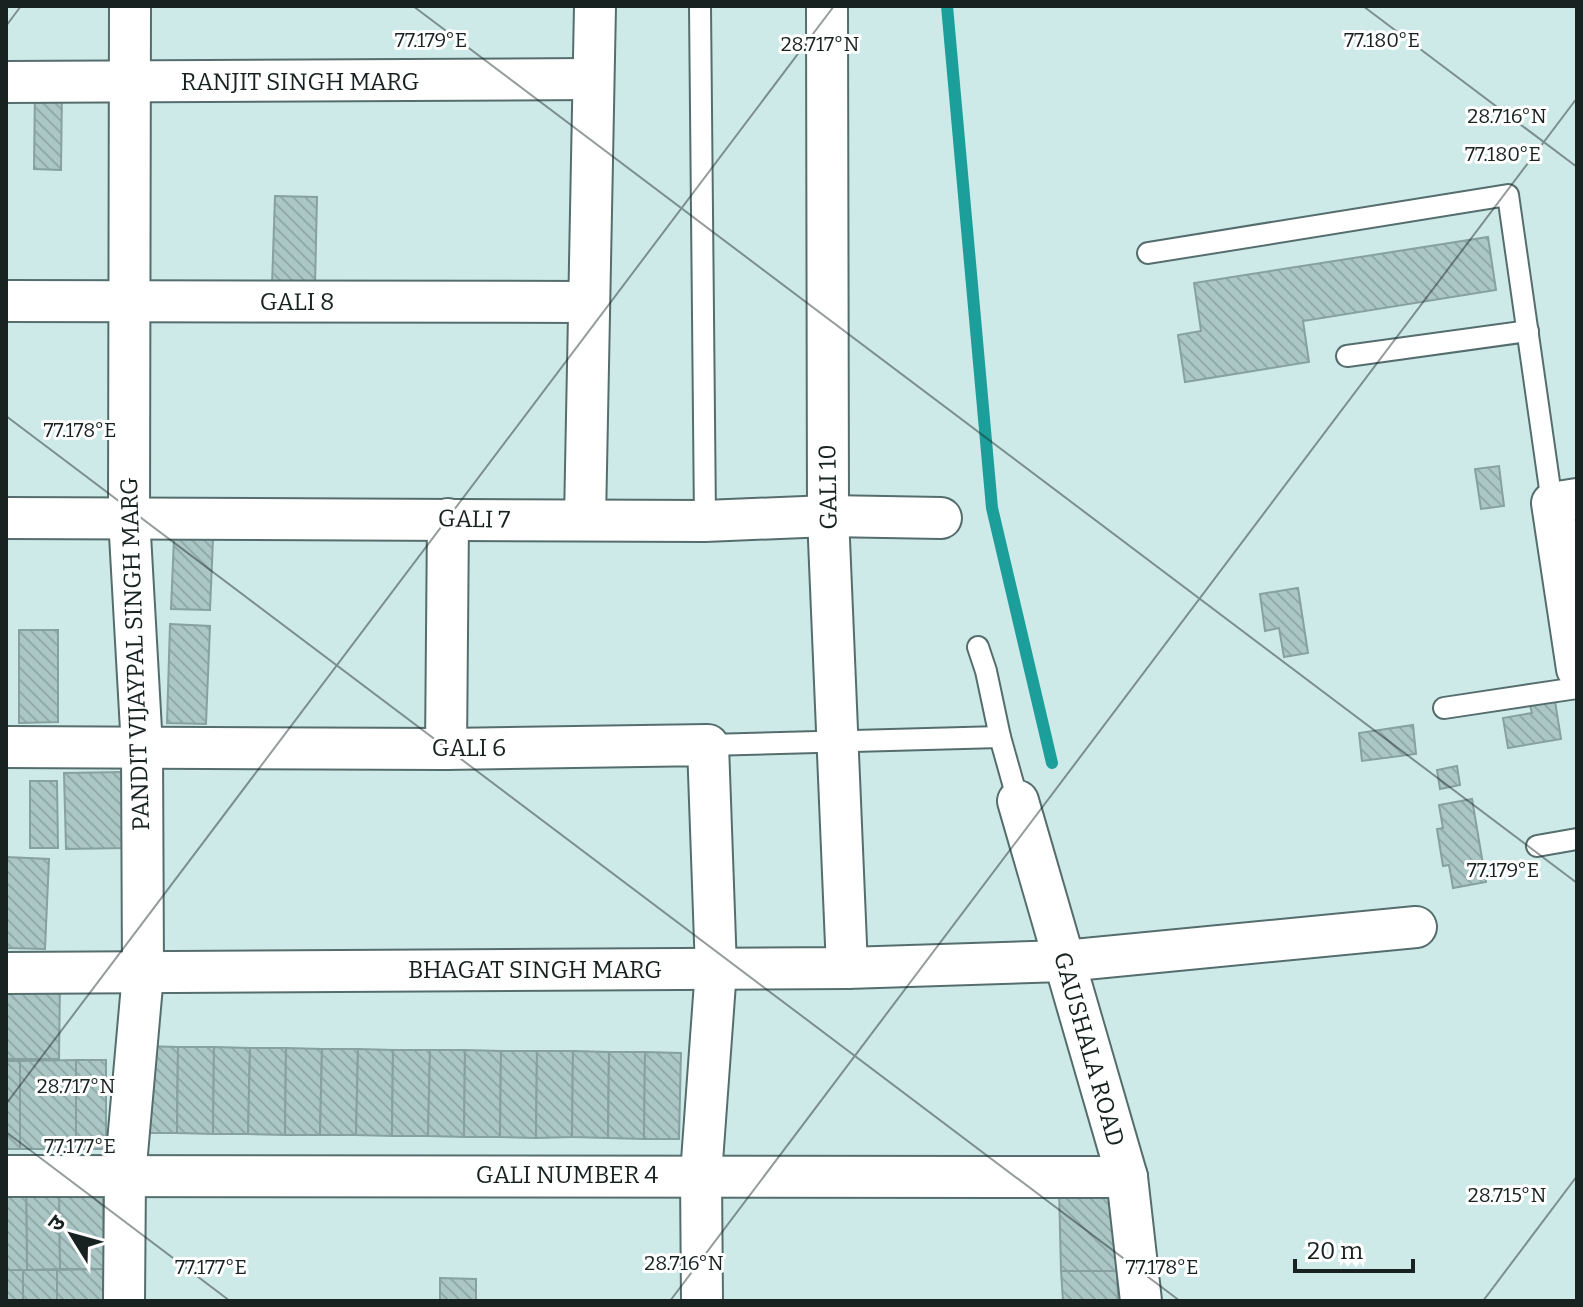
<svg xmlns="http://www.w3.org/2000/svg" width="1583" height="1307" font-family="Bitter,'Noto Sans Devanagari',serif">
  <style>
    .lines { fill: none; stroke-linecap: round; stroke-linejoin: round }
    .stream { stroke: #1c9e9a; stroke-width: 12 }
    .building { fill: url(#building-back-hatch); stroke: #86a19f; stroke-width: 2 }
    .service-casing { stroke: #556e6d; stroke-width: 24 }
    .minor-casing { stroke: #556e6d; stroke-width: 44 }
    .service { stroke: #fff; stroke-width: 20 }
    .minor { stroke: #fff; stroke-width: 40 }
    .ticks { fill: none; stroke: #172221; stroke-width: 2; stroke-opacity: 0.45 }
    .labels { text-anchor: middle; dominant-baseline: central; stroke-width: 6; stroke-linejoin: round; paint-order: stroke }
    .street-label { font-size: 24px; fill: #172221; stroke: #fff }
    .ticks-label { font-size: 20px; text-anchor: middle; fill: #172221; stroke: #fff; stroke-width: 6; stroke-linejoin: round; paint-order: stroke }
  </style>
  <defs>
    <pattern id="building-back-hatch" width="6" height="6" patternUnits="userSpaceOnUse" patternTransform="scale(2)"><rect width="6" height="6" fill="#abc7c5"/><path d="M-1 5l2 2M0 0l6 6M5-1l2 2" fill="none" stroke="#92aba9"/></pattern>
  </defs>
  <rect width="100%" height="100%" fill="#ceeae8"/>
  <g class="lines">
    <polyline class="stream" points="947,6 992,508 1052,763"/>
  </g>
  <g class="building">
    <polygon points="35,89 62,89 61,170 34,169"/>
    <polygon points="275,196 317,197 315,286 272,285"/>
    <polygon points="1488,237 1496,290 1303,321 1309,362 1185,382 1178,335 1201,331 1194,283"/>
    <polygon points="1499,466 1504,506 1481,509 1475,469"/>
    <polygon points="174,538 213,539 210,610 171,609"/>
    <polygon points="1298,588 1308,653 1284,657 1279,628 1265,631 1260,594"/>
    <polygon points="170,624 210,626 206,724 167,723"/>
    <polygon points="19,630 58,630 58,722 19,723"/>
    <polygon points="1555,701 1561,739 1508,748 1503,718 1532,713 1530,705"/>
    <polygon points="1413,725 1416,754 1362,761 1359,733"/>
    <polygon points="1457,766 1460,785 1440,789 1437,770"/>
    <polygon points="123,772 125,848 66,849 64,773"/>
    <polygon points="30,781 57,781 58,848 30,848"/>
    <polygon points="1472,799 1486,882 1453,888 1449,865 1443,866 1437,829 1443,828 1439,805"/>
    <polygon points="6,857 49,859 45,949 6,948"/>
    <polygon points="6,983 60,983 59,1059 6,1059"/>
    <polygon points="142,1046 178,1047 177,1133 141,1133"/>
    <polygon points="178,1047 214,1047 213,1134 177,1133"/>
    <polygon points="214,1047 250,1048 248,1134 213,1134"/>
    <polygon points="250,1048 286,1048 285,1135 248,1134"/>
    <polygon points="286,1048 322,1049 320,1135 285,1135"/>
    <polygon points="322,1049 358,1049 356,1135 320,1135"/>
    <polygon points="358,1049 393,1050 392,1136 356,1135"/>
    <polygon points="393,1050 430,1050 428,1136 392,1136"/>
    <polygon points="430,1050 465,1050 464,1137 428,1136"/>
    <polygon points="465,1050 501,1051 500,1137 464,1137"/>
    <polygon points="501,1051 537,1051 536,1138 500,1137"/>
    <polygon points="537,1051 573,1051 572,1137 536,1138"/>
    <polygon points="573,1051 609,1052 608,1138 572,1137"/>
    <polygon points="609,1052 645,1052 644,1139 608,1138"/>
    <polygon points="645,1052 681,1053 679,1139 644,1139"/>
    <polygon points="76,1060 76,1149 20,1149 20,1061"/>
    <rect x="76" y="1060" width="30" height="89"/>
    <rect x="6" y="1061" width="14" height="88"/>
    <polygon points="59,1182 60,1269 27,1270 26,1183"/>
    <polygon points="59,1182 103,1182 104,1269 60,1269"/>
    <polygon points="6,1183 26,1183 27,1270 6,1270"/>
    <polygon points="1059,1188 1112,1189 1117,1271 1061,1271"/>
    <polygon points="103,1269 103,1301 57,1301 57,1270"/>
    <rect x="6" y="1270" width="17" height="31"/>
    <rect x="23" y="1270" width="34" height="31"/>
    <polygon points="1061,1271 1117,1271 1118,1301 1063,1301"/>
    <polygon points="440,1278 476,1279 476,1301 440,1301"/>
  </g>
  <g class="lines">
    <g class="service-casing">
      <g id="service">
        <polyline points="700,6 705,521"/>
        <polyline points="1148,253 1508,195 1552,503"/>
        <polyline points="1347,356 1528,331"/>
        <polyline points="978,647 986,671 1000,737 1018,801"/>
        <polyline points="1444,708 1577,688"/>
        <polyline points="708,745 1000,737"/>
        <polyline points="1537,846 1577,839"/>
      </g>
    </g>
    <g class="minor-casing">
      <g id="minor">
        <polyline points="827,6 828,516 847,968"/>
        <polyline points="6,82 593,79"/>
        <polyline points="6,301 589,302"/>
        <polyline points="1577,499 1552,503 1577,669"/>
        <polyline points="6,518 705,521 828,516 941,518"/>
        <polyline points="585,520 595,6"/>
        <polyline points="6,747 446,749 708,745 716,969 701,1175 702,1301"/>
        <polyline points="446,749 448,519"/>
        <polyline points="1018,801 1127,1177 1141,1301"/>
        <polyline points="6,973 847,968 1064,961 1416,927"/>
        <polyline points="6,1176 1127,1177"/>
        <polyline points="124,1301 125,1176 143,974 142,748 129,517 130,6"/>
      </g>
    </g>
    <use href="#service" class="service"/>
    <use href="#minor" class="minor"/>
  </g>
  <path class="ticks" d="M413,6L1577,883M1363,6L1577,167M6,26L21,6M6,416L1180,1301M6,1104L834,6M6,1132L230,1301M670,1301L1577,98M1483,1301L1577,1176"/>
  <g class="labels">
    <g class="street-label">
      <text x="300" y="82">RANJIT SINGH MARG</text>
      <text x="297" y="302">GALI 8</text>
      <text transform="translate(828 487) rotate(-91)">GALI 10</text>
      <text transform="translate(474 519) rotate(1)">GALI 7</text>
      <text transform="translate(135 654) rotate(-92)">PANDIT VIJAYPAL SINGH MARG</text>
      <text x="469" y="748">GALI 6</text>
      <text x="535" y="970">BHAGAT SINGH MARG</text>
      <text transform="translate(1089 1049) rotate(74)">GAUSHALA ROAD</text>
      <text x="567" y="1175">GALI NUMBER 4</text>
    </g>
  </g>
  <g class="ticks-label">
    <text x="431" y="47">77.179°E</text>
    <text x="1382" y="47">77.180°E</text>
    <text x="820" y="51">28.717°N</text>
    <text x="1507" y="123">28.716°N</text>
    <text x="1503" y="161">77.180°E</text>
    <text x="80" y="437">77.178°E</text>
    <text x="1503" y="877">77.179°E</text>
    <text x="76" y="1093">28.717°N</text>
    <text x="80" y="1153">77.177°E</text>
    <text x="1507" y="1202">28.715°N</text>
    <text x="684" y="1270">28.716°N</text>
    <text x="211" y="1274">77.177°E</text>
    <text x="1162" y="1274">77.178°E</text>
  </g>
  <rect width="1583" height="1307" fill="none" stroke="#172221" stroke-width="16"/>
  <g transform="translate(72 1235) rotate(307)" stroke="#ffffff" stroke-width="6" paint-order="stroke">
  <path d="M0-6L14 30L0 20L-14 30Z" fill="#172221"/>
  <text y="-12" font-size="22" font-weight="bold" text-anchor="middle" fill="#172221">उ</text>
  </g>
  <path d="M1295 1259v12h118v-12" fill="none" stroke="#172221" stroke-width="4"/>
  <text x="1307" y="1259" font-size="24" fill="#172221" stroke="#ffffff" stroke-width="6" paint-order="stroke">20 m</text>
</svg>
